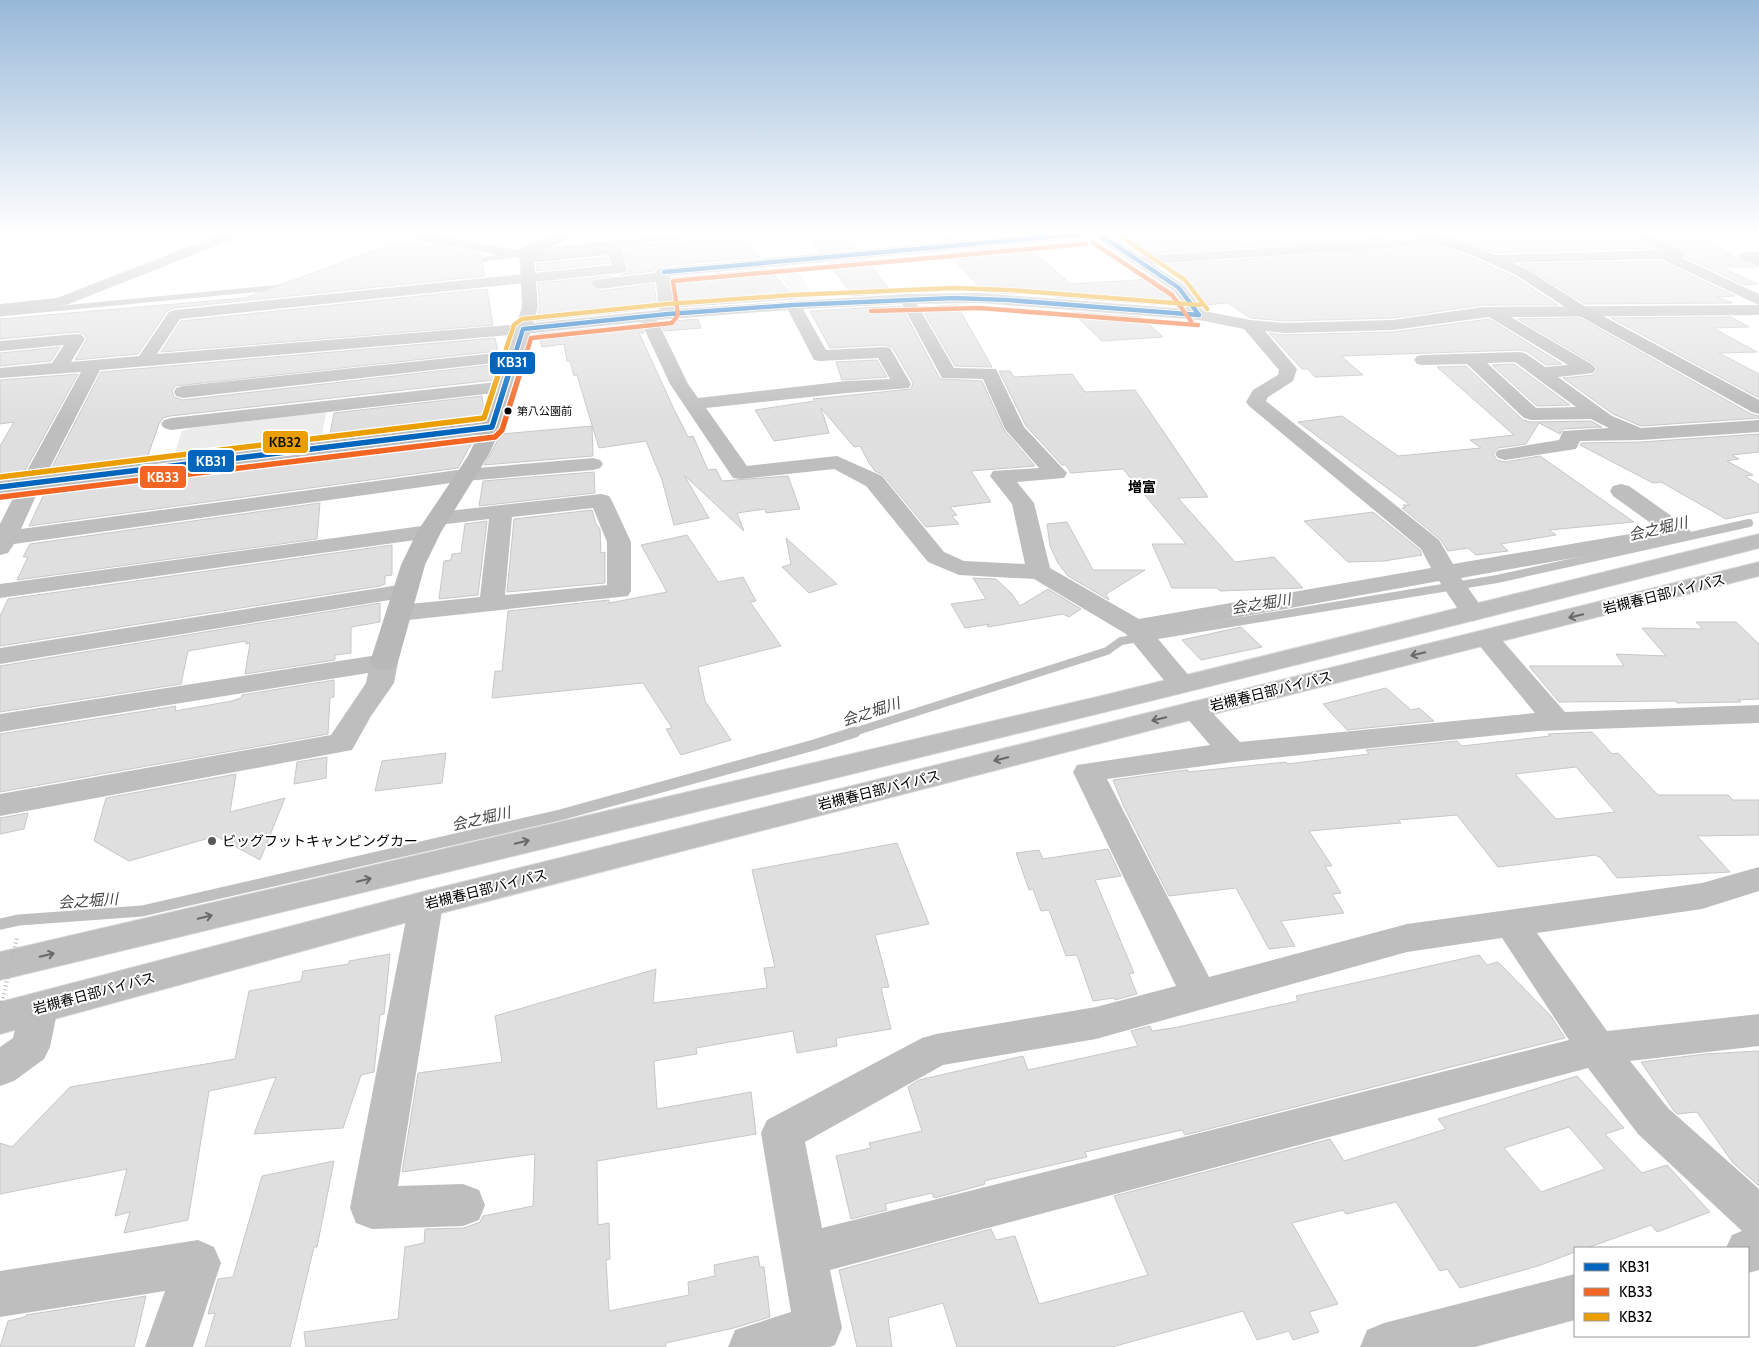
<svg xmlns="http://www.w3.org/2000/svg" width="1759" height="1347" font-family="Cabin,'Noto Sans JP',sans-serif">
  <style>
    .green { fill: #ececec }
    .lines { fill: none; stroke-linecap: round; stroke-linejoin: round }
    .stream-far3 { stroke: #bfbfbf; stroke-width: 5 }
    .stream-far2 { stroke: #bfbfbf; stroke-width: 6 }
    .stream-far1 { stroke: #bfbfbf; stroke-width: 8 }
    .stream { stroke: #bfbfbf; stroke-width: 11 }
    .building { fill: #dfdfdf; stroke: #c7c7c7; fill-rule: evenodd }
    .highway-casing { stroke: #dbdbdb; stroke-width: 2 }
    .street { fill: #bebebe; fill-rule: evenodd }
    .secondary { fill: #b8b8b8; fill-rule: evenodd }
    .highway { fill: #bebebe; fill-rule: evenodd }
    .path-bridge-far1 { stroke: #b9b9b9; stroke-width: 4; stroke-dasharray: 1 3; stroke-linecap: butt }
    .path-bridge { stroke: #b9b9b9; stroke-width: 5; stroke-dasharray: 2 4; stroke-linecap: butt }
    .bus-1-far1-casing { stroke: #fff; stroke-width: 6 }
    .bus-1-casing { stroke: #fff; stroke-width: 8 }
    .bus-2-far1-casing { stroke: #fff; stroke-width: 6 }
    .bus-2-casing { stroke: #fff; stroke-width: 8 }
    .bus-3-far1-casing { stroke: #fff; stroke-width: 6 }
    .bus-3-casing { stroke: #fff; stroke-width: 8 }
    .bus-1-far1 { stroke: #0065bd; stroke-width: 4.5 }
    .bus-1 { stroke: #0065bd; stroke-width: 5.5 }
    .bus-2-far1 { stroke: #f26522; stroke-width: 4.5 }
    .bus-2 { stroke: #f26522; stroke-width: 5.5 }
    .bus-3-far1 { stroke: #eb9e00; stroke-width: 4.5 }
    .bus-3 { stroke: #eb9e00; stroke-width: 5.5 }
    .oneway { stroke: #686868 }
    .bus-dot { fill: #000; stroke: #fff; stroke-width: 2 }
    .poi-dot { fill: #595959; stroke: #fff; stroke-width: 2 }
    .labels { text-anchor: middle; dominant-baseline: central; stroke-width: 4; stroke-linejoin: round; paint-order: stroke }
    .far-bus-label { font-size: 11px; fill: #000; stroke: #fff; text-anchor: start }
    .far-quarter-label { font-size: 14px; font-weight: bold; fill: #000; stroke: #fff }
    .street-label { font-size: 14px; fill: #000; stroke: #fff }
    .poi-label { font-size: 14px; fill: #000; stroke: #fff; text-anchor: start }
    .water-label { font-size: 15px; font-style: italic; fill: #444; stroke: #fff }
    .line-badge { stroke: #fff; stroke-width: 2 }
    .badge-label { font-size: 14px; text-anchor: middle; font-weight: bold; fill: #fff }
    .pale-badge-label { font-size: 14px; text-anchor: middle; font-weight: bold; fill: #111 }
  </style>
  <rect width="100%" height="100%" fill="#fff"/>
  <g class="green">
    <polygon points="579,234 659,234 594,241"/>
    <polygon points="791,261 816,300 797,302 772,263"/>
    <polygon points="326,412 321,442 184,458 174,455 182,431 191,428"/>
  </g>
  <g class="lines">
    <g class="stream-far3">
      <polyline points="472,261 548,250 704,234"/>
      <polyline points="0,314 283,287"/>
    </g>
    <polyline class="stream-far2" points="1745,524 1749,523"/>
    <polyline class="stream-far1" points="851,733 1107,651 1121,641 1497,579 1749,523"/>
    <polyline class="stream" points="0,924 19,920 142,911 560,815 814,745 855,732"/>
  </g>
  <g class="building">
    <polygon points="453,234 478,234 479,241 450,236"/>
    <polygon points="807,234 845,234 856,248 820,252"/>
    <polygon points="928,234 1007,234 935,241"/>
    <polygon points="1120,234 1387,234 1388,238 1398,238 1145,254"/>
    <polygon points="1495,234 1627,234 1652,248 1496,253 1448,236"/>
    <polygon points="1653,234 1695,234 1755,267 1721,267 1758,284 1744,285 1685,257 1688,254 1685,249"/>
    <polygon points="739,236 744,237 760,257 662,266 657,267 654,271 621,275 627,273 629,268 621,246 692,242 691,241"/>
    <polygon points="399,241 427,247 432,244 481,254 485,276 174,308 167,311 138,354 75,360 87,339 84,334 76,332 0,339 0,319 245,298"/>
    <polygon points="1025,245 1071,284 1153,279 1173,292 1182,306 1056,297 1050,291 1015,294 985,292 946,253"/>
    <polygon points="1439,246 1473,258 1515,277 1558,305 1483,305 1393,318 1284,321 1250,318 1228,303 1201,305 1185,284 1160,265"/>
    <polygon points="608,257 610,263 537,271 536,264"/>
    <polygon points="866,260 893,293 851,296 848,292 850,292 829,263"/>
    <polygon points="1661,261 1735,296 1717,297 1732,303 1585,304 1520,264"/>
    <polygon points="770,269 795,299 677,307 672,278"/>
    <polygon points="612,276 598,277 589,284 593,288 599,291 654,284 657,308 536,321 540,307 538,283"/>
    <polygon points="487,289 493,325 161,352 181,321"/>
    <polygon points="957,305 992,367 955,366 921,307"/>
    <polygon points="901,306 940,379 982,381 1004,430 1035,466 971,471 991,502 950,507 957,515 952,516 959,524 926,527 883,475 875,471 869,463 860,446 854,447 821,408 829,433 774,441 755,410 815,401 813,399 911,389 913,383 892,347 884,345 830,348 810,311"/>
    <polygon points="1072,312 1141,317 1163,337 1102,341"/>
    <polygon points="1731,317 1749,327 1713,328 1757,352 1719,353 1759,374 1759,398 1611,318"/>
    <polygon points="1580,318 1751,414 1759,416 1759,418 1641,426 1613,414 1563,378 1593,375 1598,369 1594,364 1518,319"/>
    <polygon points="698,319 701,328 664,331 660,322"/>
    <polygon points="1489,319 1562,364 1546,365 1526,351 1519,350 1341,356 1363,375 1315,377 1308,369 1302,369 1269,333 1284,335 1393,332"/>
    <polygon points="640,324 644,333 639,333 673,407 688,437 693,436 708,470 716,469 722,481 788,476 800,509 766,513 765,509 737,513 744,531 684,475 709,518 674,525 662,480 646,441 599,448 577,375 574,376 570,361 567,361 564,344 542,347 538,334"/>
    <polygon points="495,338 498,351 175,386 172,391 174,397 183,400 491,365 494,380 170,416 163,418 159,424 146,461 49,473 101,372"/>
    <polygon points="60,347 51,361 0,366 0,353"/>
    <polygon points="877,360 887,377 842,380 836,362"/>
    <polygon points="1514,364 1570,405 1537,406 1492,365"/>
    <polygon points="1466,366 1523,420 1531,422 1591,421 1602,427 1563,429 1560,434 1539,423 1526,444 1498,448 1493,454 1497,460 1505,462 1540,456 1634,522 1549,530 1556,535 1501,544 1508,551 1476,555 1468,548 1448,551 1440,539 1402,508 1406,507 1403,505 1410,505 1298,422 1342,416 1398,456 1481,448 1470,440 1514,435 1437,367"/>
    <polygon points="999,371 1010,371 1014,377 1072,374 1085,392 1135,390 1208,497 1178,498 1235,562 1274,557 1303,588 1220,591 1217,588 1172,588 1152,544 1186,544 1123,469 1071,473 1066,465 1062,465 1026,426"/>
    <polygon points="78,374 22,476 0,478 0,446 14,422 0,424 0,380"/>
    <polygon points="482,396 484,414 482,420 329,439 334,413"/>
    <polygon points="592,426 593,456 484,465 501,434"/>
    <polygon points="1759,434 1759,452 1732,455 1739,459 1727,461 1753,475 1745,476 1759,485 1759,512 1726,519 1661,482 1653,483 1580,445 1581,443 1641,442"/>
    <polygon points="475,437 458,468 29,526 46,490 140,478 139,481"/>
    <polygon points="594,472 595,493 479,506 483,481"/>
    <polygon points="320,503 317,539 17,580 28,557 23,557 30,544"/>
    <polygon points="592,510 596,524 600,529 601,553 605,552 605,583 507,592 514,519"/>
    <polygon points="1373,512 1420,550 1422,555 1384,561 1348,562 1304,521"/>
    <polygon points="487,521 478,595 439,599 444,561 451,560 452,554 461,553 465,524"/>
    <polygon points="1067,522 1093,570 1145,570 1106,594 1109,600 1068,576 1058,563 1050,546 1047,524"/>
    <polygon points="687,535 718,582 743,577 756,601 750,602 781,646 698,667 705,701 731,740 681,755 666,729 672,728 643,683 492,698 495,671 502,671 508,611 609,600 609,603 667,592 641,545"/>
    <polygon points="786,538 837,584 809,593 782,567 791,564"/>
    <polygon points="392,545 392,575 385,576 385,584 380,586 0,646 0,616 8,599"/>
    <polygon points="973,578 996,579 1012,594 1020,606 1048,589 1081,609 1069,617 1063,614 988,627 987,625 990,624 965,628 951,604 986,599"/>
    <polygon points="380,603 380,622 351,627 351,653 335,655 335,660 245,674 250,643 246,644 246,641 188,651 181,684 0,712 0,666"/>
    <polygon points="1696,622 1736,622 1759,644 1759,699 1738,700 1741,702 1677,703 1676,701 1559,702 1529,666 1624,666 1616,654 1666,656 1642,628 1703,629"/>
    <polygon points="1241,627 1262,647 1201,660 1182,640"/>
    <polygon points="334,680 334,697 330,698 328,734 0,792 0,734 176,706 175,711 232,701 241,698 242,695"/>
    <polygon points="1386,688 1411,710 1419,708 1434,721 1347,730 1323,704"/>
    <path d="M1592,732L1612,754L1618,753L1658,795H1728L1733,800H1759V835L1697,836L1730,872L1617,878L1601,858L1595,855L1498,867L1457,815L1398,820L1401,823L1309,831L1332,866H1325L1341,893L1332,894L1344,913L1281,921L1295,946L1269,949L1236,888L1169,896L1124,807L1113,780L1178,771L1188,770V772L1286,762L1287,764L1369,754L1366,750L1457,741L1462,746L1550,736L1548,734ZM1576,767L1615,812L1556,819L1515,774Z"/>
    <polygon points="446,753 442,783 375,791 382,761"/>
    <polygon points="327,757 326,778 294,784 297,762"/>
    <polygon points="236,774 230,812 285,798 260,860 216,836 129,861 94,841 106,798"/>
    <polygon points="28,813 24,829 0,834 0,818"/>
    <polygon points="897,843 929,924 875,935 889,987 881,988 891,1029 836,1038 837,1046 797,1053 793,1031 696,1048 697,1054 654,1061 657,1109 751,1092 756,1134 597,1161 598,1225 609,1223 610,1259 606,1260 609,1311 689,1295 688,1282 715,1276 714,1265 758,1256 760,1267 764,1267 770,1317 734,1328 666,1343 666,1347 306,1347 304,1332 398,1319 405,1247 424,1243 425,1229 464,1228 480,1222 483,1216 533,1206 535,1154 402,1172 418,1073 502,1062 495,1016 656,969 653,1003 767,988 764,968 775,967 752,870"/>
    <polygon points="1108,849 1121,876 1095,880 1134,973 1129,974 1137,994 1115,1000 1114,998 1093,1001 1077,955 1066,956 1049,910 1041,911 1033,889 1029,890 1016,853 1039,850 1043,859"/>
    <polygon points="390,954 384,1014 380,1015 374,1072 361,1075 343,1128 254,1134 276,1077 209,1091 188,1220 124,1233 130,1212 115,1216 127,1169 0,1194 0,1143 12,1147 70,1087 235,1059 249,991 301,981 303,971 349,964 349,961"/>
    <polygon points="1479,955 1487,965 1498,962 1551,1016 1565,1038 1185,1135 1182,1130 1085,1152 1087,1157 984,1181 985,1184 975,1187 934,1198 932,1193 885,1204 887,1210 851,1219 836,1156 871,1148 869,1143 922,1131 908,1087 919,1080 1023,1056 1028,1070 1138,1046 1131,1031 1150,1026 1152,1031 1173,1028 1298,1001 1296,996"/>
    <polygon points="1759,1051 1759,1186 1733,1163 1697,1112 1677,1114 1674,1111 1641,1062 1705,1054"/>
    <path d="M1577,1076L1624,1128L1605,1134L1642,1173L1667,1165L1710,1212L1657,1232L1651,1225L1587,1248H1575V1252L1538,1266L1460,1288L1447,1269L1440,1271L1396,1202L1346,1214L1343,1210L1292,1223L1338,1304L1309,1312L1319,1332L1293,1340L1289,1331L1257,1340L1243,1311L1112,1347H957L943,1303L888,1318L892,1347H857L839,1270L991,1229L996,1240L1015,1236L1039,1304L1148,1275L1114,1196L1330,1139L1344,1161L1446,1129L1438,1119ZM1569,1127L1605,1169L1541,1192L1504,1148Z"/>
    <polygon points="334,1161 317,1247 314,1247 290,1347 205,1347 215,1313 208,1314 218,1279 233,1277 262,1176"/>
    <polygon points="146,1296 134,1347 0,1347 8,1321 25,1317 26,1315"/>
  </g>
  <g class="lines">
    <g class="highway-casing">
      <g id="highway">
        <path d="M1759,534V548C1174,698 587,838 0,980V952L1101,696Z"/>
        <polygon points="1759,562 1759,576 1202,717 426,917 0,1034 0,1002 426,891"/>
      </g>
    </g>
    <g class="street">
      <polygon points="221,234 241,234 239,237 66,305 0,314 0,304 57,298"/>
      <path d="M402,234H433L503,248L526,250L527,255L615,246L620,247L627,269L625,272L620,273L180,319L157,354L523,324L659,310L656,282L599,289L594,287L591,284L594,281L599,279L655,273L657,269L662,268L1032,234H1108L1140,256L1442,237L1449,241L1447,244L1152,264L1184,285L1204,311L1250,320L1284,323L1393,320L1483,307L1759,305V315L1511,317L1593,365L1596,369L1593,373L1558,377L1612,416L1641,428L1759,420V432L1641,440L1580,441L1576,449L1505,460L1498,458L1495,454L1498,450L1559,440L1563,431L1609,428L1591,419L1531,420L1524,418L1467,364L1423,365L1417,364L1414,360L1417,356L1423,355L1519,352L1525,353L1545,367L1568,365L1489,317L1393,330L1284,333L1265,331L1297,369L1293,381L1268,397L1266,401L1439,540L1453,564L1659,529L1613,496L1610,491L1613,486L1621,484L1629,486L1687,527L1691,532L1687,537L1679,539L1461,578L1486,613L1482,618L1473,621L1464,618L1439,581L1153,633L1196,684L1192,690L1182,692L1172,690L1126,634L1034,579L959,575L928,562L866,486L834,469L741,479L733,478L670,384L641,322L523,334L100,370L46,475L492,421L499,423L502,427L499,431L492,433L39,489L21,529L465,469L593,458L600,460L603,464L600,468L593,470L465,481L14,544L8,553L0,555V524L16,492L0,494V480L23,478L81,372L0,378V368L52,363L64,345L0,351V341L76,334L82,335L85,339L71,362L139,356L169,312L175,310L612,265L609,255L527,263L522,262L521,257L503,256L409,238ZM1092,235L1174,291L1186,309L979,293L907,294L675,309L670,276L1085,238ZM979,303L1199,320L1244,329L1279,370L1278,375L1253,390L1246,402L1249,406L1421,549L1431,568L1139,619L1050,568L1034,503L1017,482L1064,478L1067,473L1024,427L996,369L954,368L917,304ZM902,304L942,378L983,379L1005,429L1039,468L993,471L990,476L1012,504L1025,564L964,561L944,552L882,476L837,456L747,466L706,408L847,393L909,388L911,384L890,348L884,347L826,350L803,309ZM788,310L814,360L820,361L878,358L890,379L847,381L698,398L688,384L657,320ZM1515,362L1576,407L1536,408L1487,363Z"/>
      <polygon points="1629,234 1648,234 1684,251 1686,254 1682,258 1759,294 1759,305 1661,259 1496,263 1491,262 1489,259 1491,256 1496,255 1659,250"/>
      <polygon points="1746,252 1759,252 1759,267 1741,259 1739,256 1741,253"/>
      <polygon points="515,351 521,352 524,356 521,360 183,398 176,396 174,392 176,388 183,386"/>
      <polygon points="506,381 513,383 515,387 513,391 171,430 164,428 161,424 164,420 171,418"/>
      <path d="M601,494L609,496L612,501L631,542V591L628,596L399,621L390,618L386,613L390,608L399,605L480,597L489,519L438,525L430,523L427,518L430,513ZM593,508L607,542V585L505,595L512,517Z"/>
      <polygon points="429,525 437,527 441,532 437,537 0,598 0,584"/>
      <polygon points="405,584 414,586 417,591 414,596 0,664 0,648"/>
      <path d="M1486,630L1495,632L1565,712L1759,705V723L1539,731L1233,762L1107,779L1209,977L1407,924L1702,883L1759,867V891L1702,909L1537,933L1607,1031L1759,1014V1046L1630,1061L1668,1108L1759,1189V1270L1748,1273V1248H1726L1732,1235L1742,1231L1638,1134L1588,1068L830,1270L842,1328L835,1345L830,1347H728L735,1330L791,1312L761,1133L767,1120L922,1038L936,1034L1096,1007L1176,986L1073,772L1077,765L1210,745L1180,710L1184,704L1194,701L1204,704L1240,742L1535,713L1473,638L1477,632ZM1502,938L1569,1040L822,1228L805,1142L943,1065L1096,1039L1407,952Z"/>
      <polygon points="384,654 394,656 398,662 394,683 371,716 352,750 0,816 0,794 331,735 366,683 368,673 0,732 0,714"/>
      <polygon points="426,891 438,895 443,904 398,1186 463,1184 479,1190 485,1205 479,1220 463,1226 372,1229 356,1223 350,1208 409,904 414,895"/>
      <polygon points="39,993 52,997 58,1008 50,1047 44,1059 14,1081 0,1086 0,1047 13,1038 20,1008 26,997"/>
      <polygon points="198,1240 214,1247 221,1263 193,1347 145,1347 165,1291 0,1317 0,1271"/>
      <polygon points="1575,1274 1575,1320 1475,1347 1360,1347 1367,1330 1384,1323"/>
    </g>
    <g class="secondary">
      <polygon points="557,234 577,234 575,237 531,254 534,259 538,307 502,427 488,456 441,532 425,565 398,662 394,668 384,670 374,668 370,662 401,565 417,532 468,456 482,427 522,307 520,260 514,253 516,250"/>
      <polygon points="1414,234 1436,234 1484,250 1526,269 1586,307 1759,400 1759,414 1752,412 1574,313 1516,275 1474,256 1416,237"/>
    </g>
    <use href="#highway" class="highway"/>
    <polyline class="path-bridge-far1" points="2,1002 17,938"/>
    <polyline class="path-bridge" points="0,1009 2,1001"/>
    <g class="bus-1-far1-casing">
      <g id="bus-1-far1">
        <polyline points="1099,234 1179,288 1199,315"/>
        <polyline points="664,272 1081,234"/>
        <polyline points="513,361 523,329 668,314 793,305 954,298 1008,300 1199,315"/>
      </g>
    </g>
    <g class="bus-1-casing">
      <polyline id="bus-1" points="0,487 492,427 513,360"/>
    </g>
    <g class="bus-2-far1-casing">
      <g id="bus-2-far1">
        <polyline points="1092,242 1172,295 1191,321"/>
        <polyline points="871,311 979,308 1198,325"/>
        <polyline points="524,361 531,338 672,323 678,315 673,281 1086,244"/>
      </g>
    </g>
    <g class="bus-2-casing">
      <polyline id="bus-2" points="1,497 495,437 502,430 524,360"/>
    </g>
    <g class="bus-3-far1-casing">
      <g id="bus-3-far1">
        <polyline points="1117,234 1185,280 1207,309"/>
        <polyline points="502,361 514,325 522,319 667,304 792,295 954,288 1009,290 1200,305"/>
      </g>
    </g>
    <g class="bus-3-casing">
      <polyline id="bus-3" points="0,477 484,418 503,360"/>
    </g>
    <use href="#bus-1-far1" class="bus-1-far1"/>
    <use href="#bus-1" class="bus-1"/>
    <use href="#bus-2-far1" class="bus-2-far1"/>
    <use href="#bus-2" class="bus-2"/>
    <use href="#bus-3-far1" class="bus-3-far1"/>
    <use href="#bus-3" class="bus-3"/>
  </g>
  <defs><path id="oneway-shaft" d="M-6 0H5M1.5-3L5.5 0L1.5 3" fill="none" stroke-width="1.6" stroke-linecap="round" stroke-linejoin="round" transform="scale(1.25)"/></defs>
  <g class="oneway">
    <use href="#oneway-shaft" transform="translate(1576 616) rotate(166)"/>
    <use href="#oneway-shaft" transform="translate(1418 654) rotate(166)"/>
    <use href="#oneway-shaft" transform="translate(1159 719) rotate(166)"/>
    <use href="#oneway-shaft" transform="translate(1001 759) rotate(166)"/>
    <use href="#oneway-shaft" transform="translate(522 842) rotate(-13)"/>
    <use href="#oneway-shaft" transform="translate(364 880) rotate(-13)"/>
    <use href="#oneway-shaft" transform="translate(205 917) rotate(-13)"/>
    <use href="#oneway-shaft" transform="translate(47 955) rotate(-13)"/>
  </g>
  <linearGradient id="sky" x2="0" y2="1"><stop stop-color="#97b8d8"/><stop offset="0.55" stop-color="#fff"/><stop offset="1" stop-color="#fff" stop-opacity="0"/></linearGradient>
  <rect width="1759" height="423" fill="url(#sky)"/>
  <circle class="bus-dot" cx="508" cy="411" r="4.5"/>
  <circle class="poi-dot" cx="212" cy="841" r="5"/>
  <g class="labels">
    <g class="far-bus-label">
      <text x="517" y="411">第八公園前</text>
    </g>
    <g class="far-quarter-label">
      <text x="1142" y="487">増富</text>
    </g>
    <g class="street-label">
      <text transform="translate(1664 594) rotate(-14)">岩槻春日部バイパス</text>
      <text transform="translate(1271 691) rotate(-14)">岩槻春日部バイパス</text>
      <text transform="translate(879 790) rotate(-14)">岩槻春日部バイパス</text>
      <text transform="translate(486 889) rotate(-14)">岩槻春日部バイパス</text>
      <text transform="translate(94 993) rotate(-15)">岩槻春日部バイパス</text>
    </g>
    <g class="poi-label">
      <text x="222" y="841">ビッグフットキャンピングカー</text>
    </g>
    <g class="water-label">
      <text transform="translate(1658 529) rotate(-13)">会之堀川</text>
      <text transform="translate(1261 604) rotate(-9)">会之堀川</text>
      <text transform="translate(871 712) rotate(-18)">会之堀川</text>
      <text transform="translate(481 819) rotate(-13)">会之堀川</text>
      <text transform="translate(88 901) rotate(-4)">会之堀川</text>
    </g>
  </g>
  <g class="line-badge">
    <rect x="489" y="351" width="47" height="24" rx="5" fill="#0065bd"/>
    <rect x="262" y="430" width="47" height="24" rx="5" fill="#eb9e00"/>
    <rect x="187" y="449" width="48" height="24" rx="5" fill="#0065bd"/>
    <rect x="139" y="465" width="48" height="24" rx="5" fill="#f26522"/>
  </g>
  <g class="badge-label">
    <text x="512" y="367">KB31</text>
    <text x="211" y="466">KB31</text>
    <text x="163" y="482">KB33</text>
  </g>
  <g class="pale-badge-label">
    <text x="285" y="447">KB32</text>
  </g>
  <rect x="1574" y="1247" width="175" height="90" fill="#ffffff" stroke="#999999"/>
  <rect x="1584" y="1263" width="25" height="8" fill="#0065bd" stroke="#999999"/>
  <text x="1619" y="1272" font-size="15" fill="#000000">KB31</text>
  <rect x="1584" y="1288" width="25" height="8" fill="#f26522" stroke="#999999"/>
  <text x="1619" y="1297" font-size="15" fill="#000000">KB33</text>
  <rect x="1584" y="1313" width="25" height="8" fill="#eb9e00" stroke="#999999"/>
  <text x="1619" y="1322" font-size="15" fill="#000000">KB32</text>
</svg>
